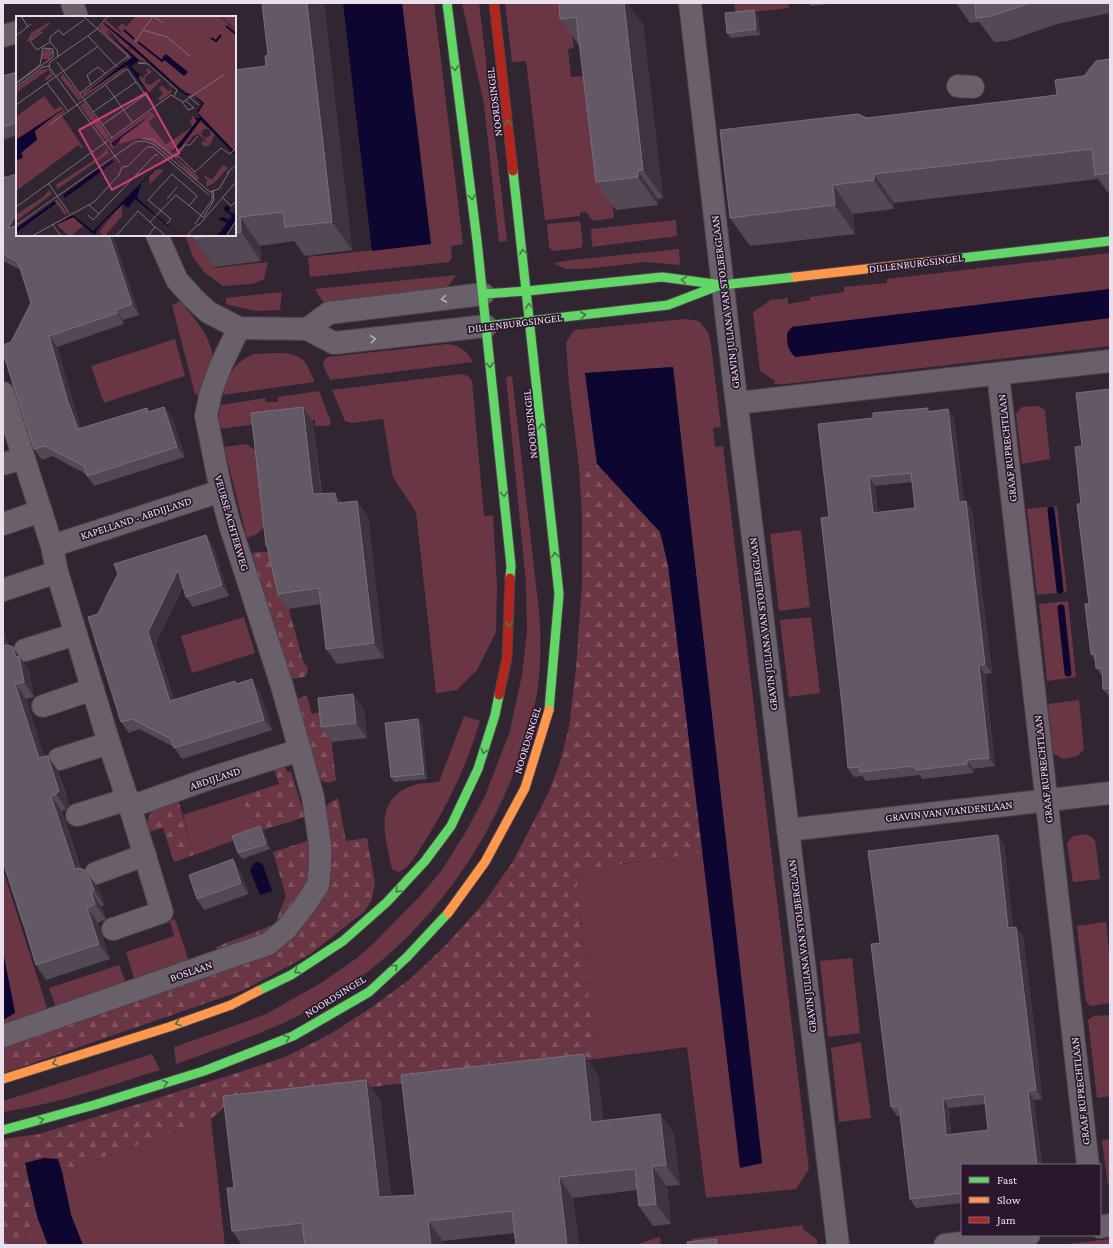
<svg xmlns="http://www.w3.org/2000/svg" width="1113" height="1248" font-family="'Crimson Pro',serif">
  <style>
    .green { fill: #6b3643 }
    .forest { fill: url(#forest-firs) }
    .water { fill: #0d0631 }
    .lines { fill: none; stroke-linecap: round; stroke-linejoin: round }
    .stream { stroke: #0d0631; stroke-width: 7 }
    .street-casing { stroke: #4a414b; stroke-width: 24 }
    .fast-casing { stroke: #4a414b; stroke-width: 11 }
    .slow-casing { stroke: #4a414b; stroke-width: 11 }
    .jam-casing { stroke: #4a414b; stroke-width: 11 }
    .street { stroke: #69606a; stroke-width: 22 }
    .fast { stroke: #63d668; stroke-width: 9 }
    .slow { stroke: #ff974d; stroke-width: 9 }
    .jam { stroke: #b3261e; stroke-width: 9 }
    .wall { fill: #534955; fill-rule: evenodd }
    .shaded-wall { fill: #3e3440 }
    .building { fill: #635966; stroke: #786e7b; fill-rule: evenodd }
    .oneway { stroke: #46764a }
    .oneway2 { stroke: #b8acb9 }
    .labels { text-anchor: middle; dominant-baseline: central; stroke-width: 3.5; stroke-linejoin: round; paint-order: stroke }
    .street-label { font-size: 11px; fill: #ecdfed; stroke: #2a172d }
    .inset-river { fill: none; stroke: #0d0631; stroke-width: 2 }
    .inset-road { fill: none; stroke: #7c6f7d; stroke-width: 1 }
    .view { fill: #ca4078; fill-opacity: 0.15; stroke: #ca4078; stroke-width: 2 }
    .inset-edge { fill: none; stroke: #ecdfed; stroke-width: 2 }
  </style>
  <defs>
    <pattern id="forest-firs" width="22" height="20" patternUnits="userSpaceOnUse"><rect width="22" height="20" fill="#6b3643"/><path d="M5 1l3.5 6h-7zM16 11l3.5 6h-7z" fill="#80535e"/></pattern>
  </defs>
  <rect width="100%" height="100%" fill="#312532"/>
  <g class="green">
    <polygon points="402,3 434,3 463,244 451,246 452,257 449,262 310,277 308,257 430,244"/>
    <polygon points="462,3 479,3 507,241 499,242 484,104"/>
    <polygon points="505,3 568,3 574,48 568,49 571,77 598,75 614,218 593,221 586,212 580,213 580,216 545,220 526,61 512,62"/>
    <polygon points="734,3 788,3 789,8 736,14"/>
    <polygon points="676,220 677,236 592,247 591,229"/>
    <polygon points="580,221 583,244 581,248 553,251 549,247 547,224"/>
    <polygon points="185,235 208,235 214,268 268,262 264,279 252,284 223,286 204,272 193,257"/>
    <polygon points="679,249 680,265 646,262 584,269 566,269 553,263 572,260"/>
    <polygon points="1110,253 1110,289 792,327 795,357 1110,318 1110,346 785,384 774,384 775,381 760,371 753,312 771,300 788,298 788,304 810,300 810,297 844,292 844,287 887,283 887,279"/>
    <polygon points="457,275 446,288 325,305 315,289"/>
    <polygon points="282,292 280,310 255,311 226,304 226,298"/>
    <path d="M180,301C192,316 215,340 212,360C210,372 205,384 201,396L195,394L172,305Z"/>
    <polygon points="684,319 699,321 708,332 711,345 721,427 713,428 715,447 723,446 809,1169 796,1189 706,1198 687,1047 595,1059 576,870 703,853 740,1167 762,1163 673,367 585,373 597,464 579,466 569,385 566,343 574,330"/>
    <polygon points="175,339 185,376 104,403 91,366"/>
    <path d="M448,344C461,346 467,351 473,362L330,380L323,365L324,360L328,357Z"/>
    <path d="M254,354C271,354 293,349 305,362C309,368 312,376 315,382L223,395C230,372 232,364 254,354Z"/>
    <polygon points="462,374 468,376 472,381 484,516 493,515 497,586 496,632 477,670 457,690 436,693 416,512 393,477 383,419 352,423 345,421 332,390"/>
    <path d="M512,376L539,611C541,636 541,662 538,687C536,702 531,718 527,733C498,836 432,930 343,990C291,1025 234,1043 176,1064L174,1047L223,1030L266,1014L321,983L357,958L374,943L420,896L442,870L465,833L485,796L509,734L522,675L527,632L526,583L506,377Z"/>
    <polygon points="319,391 331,422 329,426 315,426 315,420 290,422 290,420 219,429 218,421 220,405 265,398 266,402 278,402 278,397"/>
    <polygon points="1039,406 1045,410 1050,459 1022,464 1016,414 1022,407"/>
    <polygon points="246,444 261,454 270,521 257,534 247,538 224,447"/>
    <polygon points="1057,506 1067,592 1037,595 1027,509"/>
    <polygon points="801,530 810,607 779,611 770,534"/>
    <polygon points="1068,601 1076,677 1047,681 1039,604"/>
    <polygon points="244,617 255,653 192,673 181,636"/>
    <polygon points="811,617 820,693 789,697 780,620"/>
    <polygon points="1079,700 1084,749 1078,756 1063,759 1053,753 1048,704"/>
    <path d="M464,716L480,721C467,765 448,805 423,844C417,854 410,867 399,872L392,869C386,839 372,801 411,786C419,783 430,783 439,782Z"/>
    <polygon points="242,796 251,834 194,855 183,815"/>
    <polygon points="1087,834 1095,840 1100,879 1073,882 1067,843 1073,836"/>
    <polygon points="3,870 49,1014 3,1030 3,1020 15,1012 3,952"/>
    <polygon points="175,919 190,965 136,984 126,952 174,936 170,921"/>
    <polygon points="1106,922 1110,962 1110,1003 1091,1006 1086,1002 1077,926"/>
    <polygon points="852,958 860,1033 828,1037 820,961"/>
    <polygon points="119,965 127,986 57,1011 49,988"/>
    <polygon points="1110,1015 1110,1096 1097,1098 1088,1020 1094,1016"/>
    <polygon points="5,1042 10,1071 3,1073 3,1043"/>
    <polygon points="861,1042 871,1118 839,1122 831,1048"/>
    <path d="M152,1054L160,1070C108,1086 57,1104 3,1112V1101Z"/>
    <polygon points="211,1119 225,1245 83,1245 71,1215 62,1172"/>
    <polygon points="1110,1139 1110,1186 1108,1185 1102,1140"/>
    <polygon points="37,1216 48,1245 19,1245"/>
    <polygon points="803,1225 803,1229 817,1239 817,1245 693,1245 692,1239"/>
    <polygon points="660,1237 661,1245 635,1245"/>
    <polygon points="1110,1239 1110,1245 1059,1245"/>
  </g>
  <g class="forest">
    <polygon points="597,464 660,532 668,565 703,853 576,870 595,1059 227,1105 211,1119 62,1172 58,1159 25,1163 37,1216 19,1245 3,1245 3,1139 39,1134 155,1099 283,1058 330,1034 369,1009 409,980 445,946 483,904 512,863 548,794 559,765 569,728 576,669 582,584 582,515 579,466"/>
    <polygon points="273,551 303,661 308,668 306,676 301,678 288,679 252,553"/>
    <polygon points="307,695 312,714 328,710 336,780 329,783 322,781 318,776 295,700"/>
    <polygon points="285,765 287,772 291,772 305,817 251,834 242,796 279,784 274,769"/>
    <polygon points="338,798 346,841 367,838 375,883 372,899 365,911 309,955 244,990 10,1071 5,1042 267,951 311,909 322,813 329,803"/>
    <path d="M178,800L194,855L174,862L163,828L148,832C144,808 160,806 178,800Z"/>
    <polygon points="310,840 315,874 279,929 219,955 216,947 275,924 286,896 273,852"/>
  </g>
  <g class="water">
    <polygon points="343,3 402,3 431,244 372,251"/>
    <path d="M1110,289V318L795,357C787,349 787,344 787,333L792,327Z"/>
    <polygon points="673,367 762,1163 740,1168 668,565 660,532 597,464 585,373"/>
    <polygon points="258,862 263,865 272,891 260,895 250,870 254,863"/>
    <polygon points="3,952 15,1013 3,1020"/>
    <polygon points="44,1158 58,1159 62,1172 71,1215 83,1245 48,1245 37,1216 25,1163"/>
  </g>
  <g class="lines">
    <g class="stream">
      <polyline points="1051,510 1060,590"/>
      <polyline points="1061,608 1068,673"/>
    </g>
    <g class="street-casing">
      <g id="street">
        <polyline points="72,3 77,17"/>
        <polyline points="690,3 729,339 838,1245"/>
        <polyline points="3,36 17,32"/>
        <polyline points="958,86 973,87"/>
        <polyline points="157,235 177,280 193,298 208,312 239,328 307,329 334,343 486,326"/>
        <polyline points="307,329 329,313 483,294"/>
        <polyline points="998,374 1088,1165"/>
        <polyline points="3,393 52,546 57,572 109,743 130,807 162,912 113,929"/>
        <polyline points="737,403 1110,361"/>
        <polyline points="3,464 24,458"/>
        <polyline points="3,524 41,511"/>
        <polyline points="52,546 221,491"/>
        <polyline points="3,590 57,572"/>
        <polyline points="25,650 76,634"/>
        <polyline points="43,706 93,689"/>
        <polyline points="59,759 109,743"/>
        <polyline points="130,807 205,780 300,750"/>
        <polyline points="77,815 128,799"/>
        <polyline points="788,830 1110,793"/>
        <polyline points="96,873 145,855"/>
        <polyline points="3,1036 268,944 286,929 305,905 318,885 320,865 320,845 313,797 282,686 229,522 221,491 206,416 211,392 221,365 239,328"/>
        <polyline points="1100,1227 1110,1225"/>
        <polyline points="945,1245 1029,1235"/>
      </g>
    </g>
    <g class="fast-casing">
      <g id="fast">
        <polyline points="447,3 477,241 511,566 510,578"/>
        <polyline points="513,171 559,594 549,710"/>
        <polyline points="953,259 1110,241"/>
        <polyline points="483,294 527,291 662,277 722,285 795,277"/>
        <polyline points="486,326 668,305 720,285"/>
        <polyline points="258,991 291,975 343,941 387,902 425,861 451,826 478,769 495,715 499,695"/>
        <polyline points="3,1130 94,1105 204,1071 293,1036 369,992 407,957 448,913"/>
      </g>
    </g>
    <g class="slow-casing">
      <g id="slow">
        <polyline points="795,277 953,259"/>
        <polyline points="448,913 485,862 525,788 549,710"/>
        <polyline points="3,1079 169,1027 231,1005 258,991"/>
      </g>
    </g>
    <g class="jam-casing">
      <g id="jam">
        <polyline points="494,3 513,171"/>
        <polyline points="499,695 507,658 510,578"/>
      </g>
    </g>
    <use href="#street" class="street"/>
    <use href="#fast" class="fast"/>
    <use href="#slow" class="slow"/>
    <use href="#jam" class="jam"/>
  </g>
  <g class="wall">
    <polygon points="262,3 324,3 352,250 305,256 294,241 260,246 261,261 214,267 194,238 194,235 235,235 235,70 266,66 268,55"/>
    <polygon points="559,3 643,24 663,198 658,199 658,205 616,210 596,182 580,47 560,19"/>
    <polygon points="809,3 836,3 811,6"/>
    <polygon points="956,3 1110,3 1110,13 1100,15 1057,24 1008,41 994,42 979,22 970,23"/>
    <polygon points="758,15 760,35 731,38 727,33"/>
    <polygon points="1110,59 1110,195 1098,179 894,203 894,209 853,214 855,234 750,246 730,218 867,118 1057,95 1084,76"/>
    <polygon points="17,72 17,135 3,140 3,76"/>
    <polygon points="3,167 17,235 113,235 139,315 123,320 124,324 57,347 76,412 81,428 147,408 149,411 172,417 185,457 94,486 87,476 86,474 52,456 42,460 34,449 11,342 31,303 21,270 3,261"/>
    <polygon points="1110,389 1110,698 1103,689 1103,677 1096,668 1095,661 1091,654 1082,446"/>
    <polygon points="303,407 313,422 322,493 342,503 357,501 368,516 384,658 337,664 326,649 321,604 288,609 278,594 268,549 266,546"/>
    <path d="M928,408L930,411L948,409L954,418L964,501H966L972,510L992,673L985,674L995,766L973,769L974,773L922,779L920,775L866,781L862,776L854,777L848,768L829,517L873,418ZM912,482L915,508L878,512L875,486Z"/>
    <polygon points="213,546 229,596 193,607 186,597 183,586 156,643 174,700 237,684 259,690 272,730 182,759 174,747 139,729 129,733 121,722 98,614"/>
    <polygon points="3,629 8,645 13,647 29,671 34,697 26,699 44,756 48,756 58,771 66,794 69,806 66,809 62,811 81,869 85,870 96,885 101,894 104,905 101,906 106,919 98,923 110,959 46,980 36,965 3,850"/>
    <polygon points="364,709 367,738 332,742 321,727"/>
    <polygon points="418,719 422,724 427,779 394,782 391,777"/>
    <polygon points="264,831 270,849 242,859 238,853"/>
    <path d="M1004,844L1013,928L1016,927L1023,936L1038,1060L1042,1099L1034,1100L1042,1165H962V1203L916,1208L910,1199L900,1116H897L891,1107L880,943ZM985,1104L988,1130L951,1134L949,1108Z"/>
    <polygon points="240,870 249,894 204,910 197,899"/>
    <polygon points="598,1075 603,1120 660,1114 674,1134 680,1185 667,1186 671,1224 653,1226 639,1206 637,1190 573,1198 579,1245 516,1245 514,1233 443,1241 302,1245 242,1245 232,1231 234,1188 366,1080 380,1100 391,1196 415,1195"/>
  </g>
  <g class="shaded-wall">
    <polygon points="307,3 324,3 352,250 332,222"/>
    <polygon points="624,3 628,3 643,24 663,198 643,170"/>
    <polygon points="754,10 758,15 760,35 756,29"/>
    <polygon points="3,167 10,189 3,179"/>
    <polygon points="638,171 658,199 658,205 638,177"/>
    <polygon points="874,174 894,203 894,209 874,180"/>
    <polygon points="833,185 853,214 855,234 835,205"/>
    <polygon points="17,213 17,235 8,228"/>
    <polygon points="240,217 260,246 261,261 241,232"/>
    <polygon points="109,235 113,235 139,315 132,304"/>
    <polygon points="115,310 123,320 124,324 117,313"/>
    <polygon points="49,336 57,347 76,412 85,440 78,429 68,402"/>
    <polygon points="164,407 172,417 185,457 177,447"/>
    <polygon points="303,407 313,422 323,509 313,494"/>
    <polygon points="928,408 934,416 926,412"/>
    <polygon points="948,409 954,418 965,511 959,502"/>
    <polygon points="869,477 875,486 879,522 873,513"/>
    <polygon points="335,493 346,507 337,503"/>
    <polygon points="357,501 368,516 384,658 374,643"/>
    <polygon points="966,501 972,510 992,673 985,664"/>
    <polygon points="206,535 213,546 229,596 222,585"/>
    <polygon points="178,570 185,580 156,643 177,712 170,701 148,632"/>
    <polygon points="3,629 13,661 3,646"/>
    <polygon points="13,647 29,671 34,697 24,682"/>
    <polygon points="979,665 985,674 995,766 989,758"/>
    <polygon points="252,679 259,690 272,730 264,720"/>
    <polygon points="15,684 26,699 49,772 39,758"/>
    <polygon points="353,694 364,709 367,738 356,723"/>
    <polygon points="418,719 422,724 427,779 424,774"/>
    <polygon points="48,756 58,771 69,806 66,809 56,794"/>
    <polygon points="967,760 973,769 974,773 967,764"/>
    <polygon points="51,796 62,811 85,884 75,869"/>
    <polygon points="260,826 264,831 270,849 266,844"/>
    <polygon points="998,835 1004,844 1014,937 1008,928"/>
    <polygon points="233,859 240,870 249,894 241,883"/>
    <polygon points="85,870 96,885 101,894 104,905 94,890"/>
    <polygon points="91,891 101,906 106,919 95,904"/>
    <polygon points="87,908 98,923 110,959 99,944"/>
    <polygon points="1016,927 1023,936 1042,1099 1036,1090"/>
    <polygon points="584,1054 598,1075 606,1142 591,1122"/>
    <polygon points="366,1080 380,1100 393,1217 379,1197"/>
    <polygon points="1028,1091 1034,1100 1042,1165 1037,1165"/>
    <polygon points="943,1099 949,1108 952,1144 946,1135"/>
    <polygon points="660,1114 674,1134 680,1185 666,1165"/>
    <polygon points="652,1166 667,1186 671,1224 656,1204"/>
    <polygon points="559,1177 573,1198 579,1245 567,1245"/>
    <polygon points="428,1221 443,1241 443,1245 431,1245"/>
    <polygon points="717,1239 721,1245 717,1245"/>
  </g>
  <g class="building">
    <polygon points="262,3 307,3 332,222 285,227 283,212 240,217 241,232 235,233 235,70 266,66 265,56 268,55"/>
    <polygon points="559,3 624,3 643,170 638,171 638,177 596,182 576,17 560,19"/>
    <polygon points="975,3 1030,3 991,16 976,18"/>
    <polygon points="754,10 756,29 727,33 725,13"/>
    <polygon points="1110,59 1110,173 1095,175 1092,149 874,174 874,180 833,185 835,205 730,218 720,130 858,114 867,118 1057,95 1055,80 1084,76 1096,61"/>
    <polygon points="17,72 17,122 3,127 3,76"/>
    <polygon points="17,174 17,213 8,228 17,226 17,235 109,235 132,304 115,310 117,313 49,336 68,402 78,429 147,408 148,412 164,407 177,447 87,476 84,466 45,446 34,449 3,353 3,345 11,342 31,303 18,262 3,254 3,178"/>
    <polygon points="194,235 219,235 194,238"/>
    <polygon points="1110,389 1110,688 1103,689 1102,668 1096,668 1095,654 1091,654 1085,604 1089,604 1077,504 1081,504 1075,447 1082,446 1076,393"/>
    <polygon points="303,407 313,494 335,493 337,503 357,501 374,643 326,649 319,588 278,594 267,546 266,546 251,413"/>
    <path d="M928,408L926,412L948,409L959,502L966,501L985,664L979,665L989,758L967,760V764L916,770L915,766L860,772L859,767L848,768L843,714L821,518L829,517L818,424L873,418V413ZM911,473L915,508L873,513L869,477Z"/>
    <polygon points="206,535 222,585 186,597 178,570 148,632 170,701 235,681 236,684 252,679 264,720 174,748 171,739 132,719 121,722 88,617 98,614 108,593 118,574 114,564"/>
    <polygon points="7,645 13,647 16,657 19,656 24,682 15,684 39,758 45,756 48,756 55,779 59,791 56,794 51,796 75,869 78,868 85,870 90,879 94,890 91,891 95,904 87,908 99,944 36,965 26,932 3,862 3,853 4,852 3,850 3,646"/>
    <polygon points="353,694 356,723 321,727 318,698"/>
    <polygon points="418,719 424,774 391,777 385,723"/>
    <polygon points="260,826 266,844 238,853 232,836"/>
    <path d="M998,835L1008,928L1016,927L1031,1051L1036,1090L1028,1091L1037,1165H962V1193L910,1199L899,1106L891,1107L871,944L880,943L868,851ZM984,1094L988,1130L946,1135L943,1099Z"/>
    <polygon points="233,859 241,883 197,899 189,875"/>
    <polygon points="584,1054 591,1122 660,1114 666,1165 652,1166 656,1204 639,1206 635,1169 559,1177 567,1245 516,1245 512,1211 428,1221 431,1245 305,1245 302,1223 232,1231 227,1188 234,1188 223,1096 366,1080 379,1197 415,1195 401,1075"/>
    <polygon points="717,1239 717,1245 688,1245 687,1242"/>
  </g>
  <defs><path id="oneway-chevron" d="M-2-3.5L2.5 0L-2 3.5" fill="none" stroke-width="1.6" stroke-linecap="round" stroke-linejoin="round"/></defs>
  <g class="oneway">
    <use href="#oneway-chevron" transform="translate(455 68) rotate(83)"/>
    <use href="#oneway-chevron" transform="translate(508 123) rotate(-97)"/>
    <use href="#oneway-chevron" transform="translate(472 197) rotate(83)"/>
    <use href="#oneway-chevron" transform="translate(523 252) rotate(-97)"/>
    <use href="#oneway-chevron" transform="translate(684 280) rotate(-172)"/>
    <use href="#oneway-chevron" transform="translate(529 306) rotate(-96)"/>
    <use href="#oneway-chevron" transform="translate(583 315) rotate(-6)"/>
    <use href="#oneway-chevron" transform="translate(490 365) rotate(84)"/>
    <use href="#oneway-chevron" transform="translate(542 426) rotate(-96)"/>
    <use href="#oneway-chevron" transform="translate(504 494) rotate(84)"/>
    <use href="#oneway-chevron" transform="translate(555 555) rotate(-96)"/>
    <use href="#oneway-chevron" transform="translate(509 624) rotate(93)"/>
    <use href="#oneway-chevron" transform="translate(484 751) rotate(108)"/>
    <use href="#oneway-chevron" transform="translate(398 890) rotate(133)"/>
    <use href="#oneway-chevron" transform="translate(395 967) rotate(-43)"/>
    <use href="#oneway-chevron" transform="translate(297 971) rotate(147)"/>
    <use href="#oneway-chevron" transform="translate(178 1023) rotate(161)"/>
    <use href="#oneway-chevron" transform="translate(287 1038) rotate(-22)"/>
    <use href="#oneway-chevron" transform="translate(55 1063) rotate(162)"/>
    <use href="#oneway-chevron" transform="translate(165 1083) rotate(-17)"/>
    <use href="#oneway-chevron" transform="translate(41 1120) rotate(-15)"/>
  </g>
  <g class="oneway2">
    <use href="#oneway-chevron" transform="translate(444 299) rotate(173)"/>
    <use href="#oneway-chevron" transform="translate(373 339) rotate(-6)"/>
  </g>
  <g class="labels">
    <g class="street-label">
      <text transform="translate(494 102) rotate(-97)">NOORDSINGEL</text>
      <text transform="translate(916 263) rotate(-7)">DILLENBURGSINGEL</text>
      <text transform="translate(725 302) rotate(-97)">GRAVIN JULIANA VAN STOLBERGLAAN</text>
      <text transform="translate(515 323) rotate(-7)">DILLENBURGSINGEL</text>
      <text transform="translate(530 424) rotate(-96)">NOORDSINGEL</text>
      <text transform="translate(1007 448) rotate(-96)">GRAAF RUPRECHTLAAN</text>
      <text transform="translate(136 518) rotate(-18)">KAPELLAND - ABDIJLAND</text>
      <text transform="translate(232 523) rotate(74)">VEURSE ACHTERWEG</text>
      <text transform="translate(763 624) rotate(-97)">GRAVIN JULIANA VAN STOLBERGLAAN</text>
      <text transform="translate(527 740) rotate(-73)">NOORDSINGEL</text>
      <text transform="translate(1043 769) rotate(-96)">GRAAF RUPRECHTLAAN</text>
      <text transform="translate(215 778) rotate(-18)">ABDIJLAND</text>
      <text transform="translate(949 811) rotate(-6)">GRAVIN VAN VIANDENLAAN</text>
      <text transform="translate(802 946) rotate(-97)">GRAVIN JULIANA VAN STOLBERGLAAN</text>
      <text transform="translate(191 971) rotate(-19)">BOSLAAN</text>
      <text transform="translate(335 996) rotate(-32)">NOORDSINGEL</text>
      <text transform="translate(1080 1091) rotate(-96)">GRAAF RUPRECHTLAAN</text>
    </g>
  </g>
  <g transform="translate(16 16)">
    <rect width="220" height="220" fill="#312532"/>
    <path d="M120,0H203L220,15V137L182,97L188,88L178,80L177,82L171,81L173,79L104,18ZM204,0H220V14L209,4ZM33,6L34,8L10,27L15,17ZM85,10L90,11L96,20L113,32V35L88,15L116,41L108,49L112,40L83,13ZM106,49L69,77L108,51V54L68,81L66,77ZM132,52L136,56L129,61V67L134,69L144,62L145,64L133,77L123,62L125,60L128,63L127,61L132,56L129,55ZM33,53L38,59L30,65L29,62L35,57L32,54L0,77V72L25,54ZM47,58L66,82L63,85L44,61ZM150,66L156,71L155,77L144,85L142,82L147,78L143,72L146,70L153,75L156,73ZM28,80L42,98L48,94L46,90L49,95L44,100L64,128L0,175V101ZM69,86L93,121L90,124L64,90ZM134,96L139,100L132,106L135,110L125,117L121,111L136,98L96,126L98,131L104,129L96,133L93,126ZM177,100L181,105L157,135L149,129L176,111L174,105ZM184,105L199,118L194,129L189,131L185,128L188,124L192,128L189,123L196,118H193L195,116L192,113H188L185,117L188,122L191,120L188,123L182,118L177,120L164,136H160ZM88,130L93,137L41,173L40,169L83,141L90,134ZM207,149L212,152L198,167L190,171L191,164L186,158L196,164ZM145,153L147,155L134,168L133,161L140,154ZM31,171L36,178L0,205L1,198L27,181L33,174ZM41,183L52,198L49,199L41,188L2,216L40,187L38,185L0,212V210ZM106,189V196L102,197H106V200L89,220L83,216L98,198L80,215Z" fill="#6b3643"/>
    <path d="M187,0H199L220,18V30L214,29V21L195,4L192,5L183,15L191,4ZM120,1L124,4L113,19L116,22L114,24L101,12L106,7L110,10L106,14ZM90,4L167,72L166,74L88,6ZM87,7L116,31L134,48L122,43L113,36L115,32L107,29L90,11L85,10ZM31,32L37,35L34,43H26L27,36ZM139,39L156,50L152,53L166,64L171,58L179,64L175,73L177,75L179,66L187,71L177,78L135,43ZM29,81L38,94L45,90L47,93L40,98L33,87L27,91L22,85ZM190,85L208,108L205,111L210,114L216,109L215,116L220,119L207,115L198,106L200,116L182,97L188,87L192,98L198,106L192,98ZM18 103a5 5 0 1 1 10 0a5 5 0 1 1-10 0ZM46,100L67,131L65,132L50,112L46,114L40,106ZM135,110L157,138L164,136L161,143L179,157L183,162L180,165L155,138L127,121L103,128L105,122L121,111L125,117ZM201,117L220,121V130L217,133ZM43,119L48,125L37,132L33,126Z" fill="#6b3643"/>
    <path d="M57,201L67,210L57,218L58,220H53L41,209Z" fill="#6b3643"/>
    <path d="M79,0L115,28L169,77L176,78L171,80L168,78ZM89,14L123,44L115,51L124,59L122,61L138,85L111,49L69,78L116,41ZM150,38L172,56L168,60L146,42ZM178,79L188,87L182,97L220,137V140L185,104L165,131L156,136L181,105L179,102H184L181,95L186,88ZM47,93L19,115L21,124L5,137L7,140L5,143L0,144L1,123ZM135,98L106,121L98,131L95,127ZM96,143L98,146L49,182L47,179ZM149,143L125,168L121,182L164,220L119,183L112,192L107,188L85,209L79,217L80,220L57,201L41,208L57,199L77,215ZM39,185L40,188L1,216L0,220V212ZM211,189L214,192L213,195L217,198L220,196V204L209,220H202V216L204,217L211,207L202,203L207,201L213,204L216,200L207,193Z" fill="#0d0631"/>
    <path class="inset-river" d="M210,10L220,18M108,14L118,23M195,22L200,25L205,19M122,26L146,45L148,43"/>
    <path class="inset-road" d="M5,0L12,11M137,0L147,7M127,14L151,21L174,40M26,16L14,25L21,34L34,26M0,20L15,8M72,20L101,51M34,26V21L43,14L47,19L68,4M34,26L41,34L42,41M119,26L137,0M41,46L96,122M129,47H122L132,48L161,74L158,80M33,51L104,147M33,51L34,46L80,14L92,0M0,67L24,49L27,32L37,33V41L0,68M31,67L52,95M89,68L117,107M75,69L71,59L82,51L90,58M0,71L27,51L34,50M64,77L112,40L67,0M173,81L183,89M166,86L172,94L178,92L169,84M0,89L81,31M77,96L120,66M33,109L111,53L138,91M86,109L129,79M182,120L174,129H169L161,139L179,156L205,132L214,138L220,132M125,122L138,124L156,140M106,151L112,150L131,131H137L193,179M211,157L220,149M32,167L54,198M207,182L215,190L220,185M151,183L161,171M73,189L83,198M0,191L155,79L167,86L209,58M72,199L77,204L140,138L142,140M187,202L198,184L197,174M134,206L160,179L187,201M36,208L45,220M151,208L155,203L132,184L156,158L181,180L173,190M179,208L196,184V175M0,209L119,126L129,125L139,129L194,176L203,173L213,156M182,210L220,166M16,220L78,186L103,159L106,151M100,220L122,195L139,211M132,220L139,211L150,220M171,220L182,208M210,220L220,205"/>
    <path class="view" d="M130,77L163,137L96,174L63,114Z"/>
    <rect width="220" height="220" class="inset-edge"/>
  </g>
  <rect width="1113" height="1248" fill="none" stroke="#ecdfed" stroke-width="8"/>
  <rect x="961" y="1164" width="140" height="72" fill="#2a172d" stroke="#78677a"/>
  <rect x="969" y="1177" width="20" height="6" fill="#63d668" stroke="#78677a"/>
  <text x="997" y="1184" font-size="12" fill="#ecdfed">Fast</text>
  <rect x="969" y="1197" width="20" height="6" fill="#ff974d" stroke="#78677a"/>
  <text x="997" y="1204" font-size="12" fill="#ecdfed">Slow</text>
  <rect x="969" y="1217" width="20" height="6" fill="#b3261e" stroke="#78677a"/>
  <text x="997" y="1224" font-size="12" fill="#ecdfed">Jam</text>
</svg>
